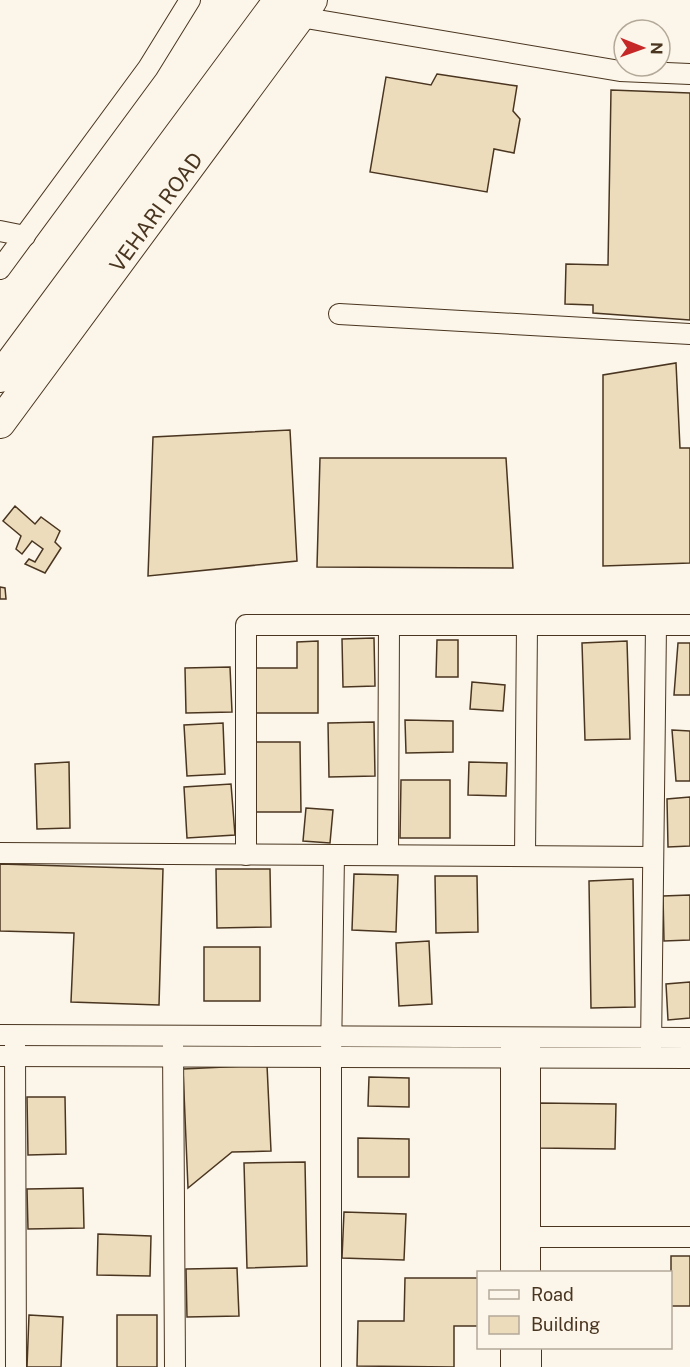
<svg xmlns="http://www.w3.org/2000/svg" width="690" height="1367" font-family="'Public Sans',sans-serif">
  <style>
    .building { fill: #ecdcbc; stroke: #4a3520; stroke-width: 1.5 }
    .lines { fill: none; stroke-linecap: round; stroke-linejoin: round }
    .minor-casing { stroke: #4a3520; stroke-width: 22 }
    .primary-casing { stroke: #4a3520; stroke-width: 32 }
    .minor { stroke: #fbf6e9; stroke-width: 20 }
    .primary { stroke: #fbf6e9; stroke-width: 30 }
    .labels { text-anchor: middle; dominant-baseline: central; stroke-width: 4.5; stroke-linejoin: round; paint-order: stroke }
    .street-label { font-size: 21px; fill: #4a3520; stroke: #fbf6e9 }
  </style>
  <rect width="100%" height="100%" fill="#fbf6e9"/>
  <g class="building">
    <polygon points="437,74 517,86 513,111 520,119 514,153 494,149 487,192 370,172 386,77 431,85"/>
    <polygon points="611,90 690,93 690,320 593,313 593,305 565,304 566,264 608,265"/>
    <polygon points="676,363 680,448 690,448 690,563 603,566 603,375"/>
    <polygon points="290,430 297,561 148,576 153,437"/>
    <polygon points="320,458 506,458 513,568 317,567"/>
    <polygon points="15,506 35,524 41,517 60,531 55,542 61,548 45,573 25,564 29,559 35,562 43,549 32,541 22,554 16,549 21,536 3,521"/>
    <polygon points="0,587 5,588 6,599 0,599"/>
    <polygon points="374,638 375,686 343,687 342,639"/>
    <polygon points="437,640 458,640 458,677 436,677"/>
    <polygon points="318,641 318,713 256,713 256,668 297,668 297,642"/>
    <polygon points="627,641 630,739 585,740 582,643"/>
    <polygon points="678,643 690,643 690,695 674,695"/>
    <polygon points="230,667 232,712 186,713 185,668"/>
    <polygon points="472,682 505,685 503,711 470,709"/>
    <polygon points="405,720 453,721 453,752 406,753"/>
    <polygon points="374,722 375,776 329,777 328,723"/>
    <polygon points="223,723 225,774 187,776 184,725"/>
    <polygon points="672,730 690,731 690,781 676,781"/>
    <polygon points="256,742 300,742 301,812 256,812"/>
    <polygon points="69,762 70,828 37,829 35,764"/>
    <polygon points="469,762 507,763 506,796 468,795"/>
    <polygon points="401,780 450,780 450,838 400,838"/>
    <polygon points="231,784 235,835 187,838 184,787"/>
    <polygon points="690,797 690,846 668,847 667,799"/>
    <polygon points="306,808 333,810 330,843 303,841"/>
    <polygon points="0,864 163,869 159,1005 71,1002 74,933 0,931"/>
    <polygon points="216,869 270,869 271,927 217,928"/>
    <polygon points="354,874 398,875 396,932 352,930"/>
    <polygon points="435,876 477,876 478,932 436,933"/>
    <polygon points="633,879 635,1007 591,1008 589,881"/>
    <polygon points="690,895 690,940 664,941 663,896"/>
    <polygon points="429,941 432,1004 399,1006 396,943"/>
    <rect x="204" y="947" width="56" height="54"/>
    <polygon points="690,982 690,1018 668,1020 666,984"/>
    <polygon points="267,1065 271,1151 232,1152 188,1188 183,1069"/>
    <polygon points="369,1077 409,1078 409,1107 368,1106"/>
    <polygon points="27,1097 65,1097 66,1154 28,1155"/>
    <polygon points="539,1103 616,1104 615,1149 538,1148"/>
    <polygon points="358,1138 409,1139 409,1177 358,1177"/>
    <polygon points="305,1162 307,1266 247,1268 244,1163"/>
    <polygon points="83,1188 84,1228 28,1229 27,1189"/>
    <polygon points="344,1212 406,1214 404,1260 342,1258"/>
    <polygon points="98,1234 151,1236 150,1276 97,1275"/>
    <rect x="671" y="1256" width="19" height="50"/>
    <polygon points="237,1268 239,1316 187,1317 186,1269"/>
    <polygon points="405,1278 478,1278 478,1326 454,1326 454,1367 357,1366 358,1321 404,1321"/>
    <polygon points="29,1315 63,1317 61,1367 27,1367"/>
    <rect x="117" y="1315" width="40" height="52"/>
  </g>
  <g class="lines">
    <g class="minor-casing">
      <g id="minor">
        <polyline points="300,17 620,71 690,74"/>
        <polyline points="0,231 25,236"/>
        <polyline points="0,269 148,68 190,0"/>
        <polyline points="339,314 690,334"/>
        <polyline points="0,853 653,857"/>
        <polyline points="246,855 246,625 690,625"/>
        <polyline points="388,855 389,625"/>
        <polyline points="525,856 527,625"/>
        <polyline points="0,1035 690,1038"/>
        <polyline points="15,1044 16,1367"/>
        <polyline points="173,1044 175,1367"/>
        <polyline points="511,1044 511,1272"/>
        <polyline points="530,1046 530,1272"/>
        <polyline points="651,1049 656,625"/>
        <polyline points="0,1056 690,1058"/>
        <polyline points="519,1237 690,1237"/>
        <polyline points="511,1348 511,1367"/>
        <polyline points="531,1348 531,1367"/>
        <polyline points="331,1367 331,1057 334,855"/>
      </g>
    </g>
    <g class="primary-casing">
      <g id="primary">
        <polyline points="0,377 279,0"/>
        <polyline points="0,423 312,0"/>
      </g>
    </g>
    <use href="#minor" class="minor"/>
    <use href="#primary" class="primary"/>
  </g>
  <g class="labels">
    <g class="street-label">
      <text transform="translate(156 212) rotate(-54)">VEHARI ROAD</text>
    </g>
  </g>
  <rect x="477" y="1271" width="195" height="78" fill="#fbf6e9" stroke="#b4a999" stroke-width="1.5"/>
  <rect x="489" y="1290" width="30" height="9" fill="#fbf6e9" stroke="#b4a999" stroke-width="1.5"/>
  <text x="531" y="1301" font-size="18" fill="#4a3520">Road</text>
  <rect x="489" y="1316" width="30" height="18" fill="#ecdcbc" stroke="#b4a999" stroke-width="1.5"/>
  <text x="531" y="1331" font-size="18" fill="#4a3520">Building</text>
  <g transform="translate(642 48) rotate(91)"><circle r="28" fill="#fbf6e9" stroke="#b4a999" stroke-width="1.5"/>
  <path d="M0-4.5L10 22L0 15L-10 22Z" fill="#c62828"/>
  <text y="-9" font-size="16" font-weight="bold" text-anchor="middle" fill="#4a3520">N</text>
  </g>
</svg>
